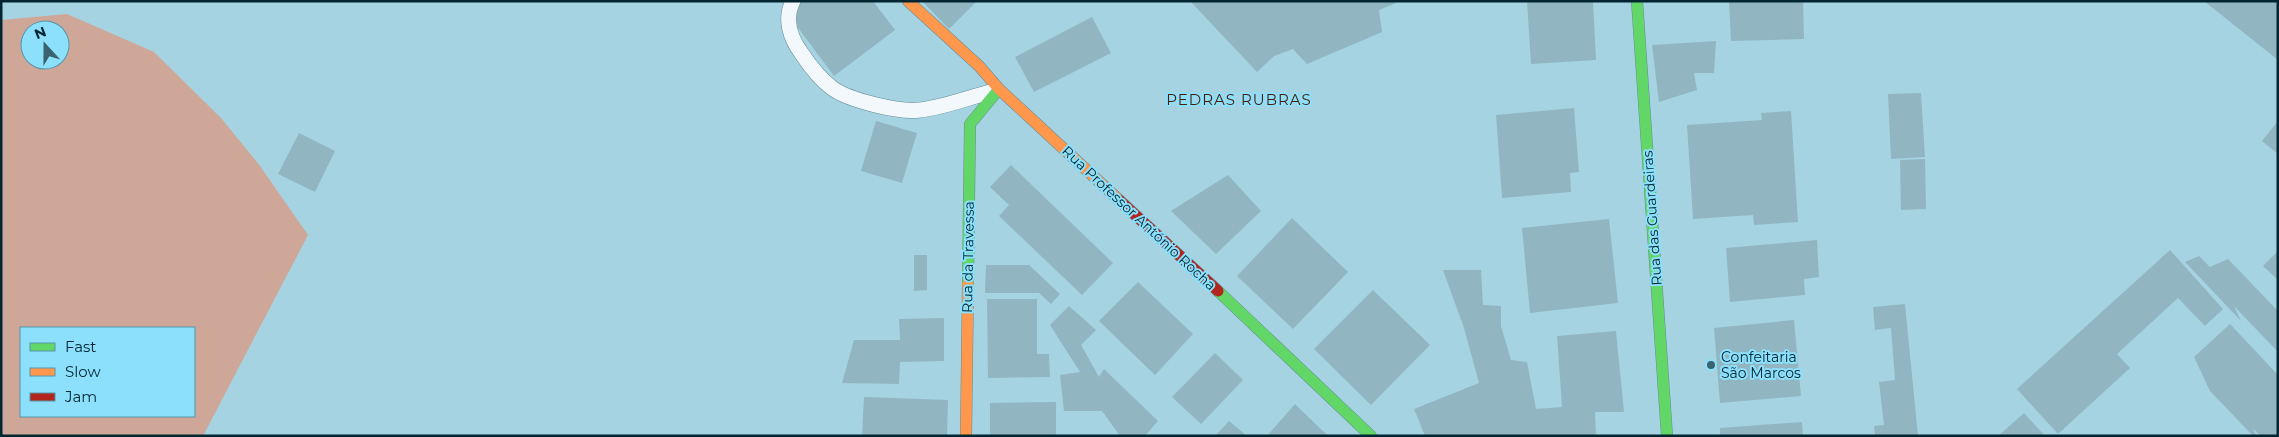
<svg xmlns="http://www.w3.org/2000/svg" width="2279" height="437" font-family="Montserrat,sans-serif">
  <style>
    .green { fill: #cea798; fill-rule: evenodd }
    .building { fill: #91b6c2 }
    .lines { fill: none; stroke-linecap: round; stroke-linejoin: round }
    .lane-casing { stroke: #648d98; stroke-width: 16 }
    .fast-casing { stroke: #648d98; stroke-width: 12 }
    .slow-casing { stroke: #648d98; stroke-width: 12 }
    .jam-casing { stroke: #648d98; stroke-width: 12 }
    .lane { stroke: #f2f8fb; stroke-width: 15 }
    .fast { stroke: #63d668; stroke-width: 11 }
    .slow { stroke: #ff974d; stroke-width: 11 }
    .jam { stroke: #b3261e; stroke-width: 11 }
    .poi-dot { fill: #3a636f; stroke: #8ce0fb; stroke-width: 2 }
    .labels { text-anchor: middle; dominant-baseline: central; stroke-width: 4; stroke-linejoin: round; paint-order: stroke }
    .street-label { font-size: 14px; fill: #012631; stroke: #8ce0fb }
    .poi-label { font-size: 14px; fill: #012631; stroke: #8ce0fb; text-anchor: start }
    .neighbourhood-label { font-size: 15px; letter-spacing: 1px; fill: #4b1a07; stroke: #8ce0fb }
  </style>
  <rect width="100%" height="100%" fill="#a5d3e2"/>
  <path class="green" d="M67,14L154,52L221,118L260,166L308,235L203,436H1V20ZM30,30H60V60H30ZM21,328H194V416H21Z"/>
  <g class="building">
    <polygon points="794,1 873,1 895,30 834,76 784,9"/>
    <polygon points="922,1 977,1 949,29"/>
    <polygon points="1190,1 1396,1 1396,3 1379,10 1382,32 1307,64 1293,49 1274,56 1257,72"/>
    <polygon points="1527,1 1593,1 1596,60 1531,64"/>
    <polygon points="1729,1 1803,1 1804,39 1731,41"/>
    <polygon points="2204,1 2278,1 2278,60"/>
    <polygon points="1092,17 1111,53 1034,92 1015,57"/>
    <polygon points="1716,41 1714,73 1694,73 1697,90 1659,102 1652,45"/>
    <polygon points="1921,93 1925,157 1891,159 1888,94"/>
    <polygon points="1574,108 1579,172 1570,173 1571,192 1502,198 1496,115"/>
    <polygon points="1791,111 1798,222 1754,225 1753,215 1693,219 1687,125 1762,120 1761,113"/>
    <polygon points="876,121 917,133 902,183 861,171"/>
    <polygon points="2278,121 2278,154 2262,141"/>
    <polygon points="299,133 335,151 315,192 278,174"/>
    <polygon points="1925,159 1926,209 1901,210 1900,160"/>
    <polygon points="1011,165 1113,263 1082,295 999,216 1009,205 990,187"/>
    <polygon points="1228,175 1261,211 1216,254 1171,211"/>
    <polygon points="1292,218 1348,272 1293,329 1237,276"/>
    <polygon points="1609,219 1618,303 1530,313 1522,228"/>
    <polygon points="1817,240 1819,277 1804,279 1805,295 1730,302 1726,248"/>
    <polygon points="2170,250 2223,309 2205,326 2178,298 2117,354 2130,368 2058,434 2017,389"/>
    <polygon points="2278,251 2278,280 2263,266"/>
    <polygon points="914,255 927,255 927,290 914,291"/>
    <polygon points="2199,256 2210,267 2228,259 2278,311 2278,352 2234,306 2241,321 2185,262"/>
    <polygon points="986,265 1029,265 1060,294 1051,304 1039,293 985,293"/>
    <polygon points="1443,270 1481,270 1483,305 1501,306 1501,326 1511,360 1527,362 1536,409 1562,407 1557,336 1616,331 1624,412 1595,412 1596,436 1425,436 1414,409 1479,383 1464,328"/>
    <polygon points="1138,282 1193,334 1155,375 1099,321"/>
    <polygon points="1373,290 1430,345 1371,405 1314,349"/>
    <polygon points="987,299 1037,299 1037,354 1049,354 1050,377 988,378"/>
    <polygon points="1905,304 1918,436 1875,436 1874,426 1884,425 1879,382 1895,380 1891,328 1875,330 1873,307"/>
    <polygon points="1069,306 1096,330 1081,345 1099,377 1104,369 1158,421 1145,436 1120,436 1102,411 1064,411 1060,375 1080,372 1050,325"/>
    <polygon points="944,318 944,361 900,362 899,384 842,383 854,340 900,340 899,319"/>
    <polygon points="1794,320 1801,396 1720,403 1714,328"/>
    <polygon points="2230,324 2278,375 2278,436 2260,436 2253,428 2256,436 2253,436 2210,391 2194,357"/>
    <polygon points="1215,353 1243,380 1201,424 1172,397"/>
    <polygon points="864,397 948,400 947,436 862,436"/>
    <polygon points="1056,402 1056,436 990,436 990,403"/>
    <polygon points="1295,404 1328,436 1267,436"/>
    <polygon points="2024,413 2045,436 1998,436"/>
    <polygon points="1229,421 1247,436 1215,436"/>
    <polygon points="1802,422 1803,436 1720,436 1720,428"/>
  </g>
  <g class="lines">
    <g class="lane-casing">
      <path id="lane" d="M793,1C784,19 790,38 802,54C810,66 820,79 832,88C848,100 900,113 920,110C945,107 970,97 994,91"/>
    </g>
    <g class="fast-casing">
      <g id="fast">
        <polyline points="1637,1 1667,436"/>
        <polyline points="968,284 970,124 999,89"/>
        <polyline points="1218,291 1371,436"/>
      </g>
    </g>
    <g class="slow-casing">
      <g id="slow">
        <polyline points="908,1 979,66 999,89 1119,200"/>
        <polyline points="966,436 968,284"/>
      </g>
    </g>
    <g class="jam-casing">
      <polyline id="jam" points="1119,200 1218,291"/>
    </g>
    <use href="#lane" class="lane"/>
    <use href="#fast" class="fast"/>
    <use href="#slow" class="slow"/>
    <use href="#jam" class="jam"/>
  </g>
  <circle class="poi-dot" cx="1711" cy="365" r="5"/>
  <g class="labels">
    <g class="street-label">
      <text transform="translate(1139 218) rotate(43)">Rua Professor António Rocha</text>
      <text transform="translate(1652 218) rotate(-94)">Rua das Guardeiras</text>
      <text transform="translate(968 257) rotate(-89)">Rua da Travessa</text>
    </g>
    <g class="poi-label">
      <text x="1721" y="357">Confeitaria<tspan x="1721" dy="16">São Marcos</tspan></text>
    </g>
    <g class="neighbourhood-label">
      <text x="1239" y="99">PEDRAS RUBRAS</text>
    </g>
  </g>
  <rect width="2279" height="437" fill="none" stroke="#012631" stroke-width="5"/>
  <rect x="20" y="327" width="175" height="90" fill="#8ce0fb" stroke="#5496aa"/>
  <rect x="30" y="343" width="25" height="8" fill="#63d668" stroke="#5496aa"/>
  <text x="65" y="352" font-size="15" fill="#012631">Fast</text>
  <rect x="30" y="368" width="25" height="8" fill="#ff974d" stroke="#5496aa"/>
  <text x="65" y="377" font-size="15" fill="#012631">Slow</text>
  <rect x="30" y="393" width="25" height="8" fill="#b3261e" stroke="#5496aa"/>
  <text x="65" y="402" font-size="15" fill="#012631">Jam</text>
  <g transform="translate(45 45) rotate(339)"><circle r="24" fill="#8ce0fb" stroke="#5496aa"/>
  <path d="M0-4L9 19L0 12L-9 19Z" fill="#3a636f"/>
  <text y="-8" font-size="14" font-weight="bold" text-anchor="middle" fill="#012631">N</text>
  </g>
</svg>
